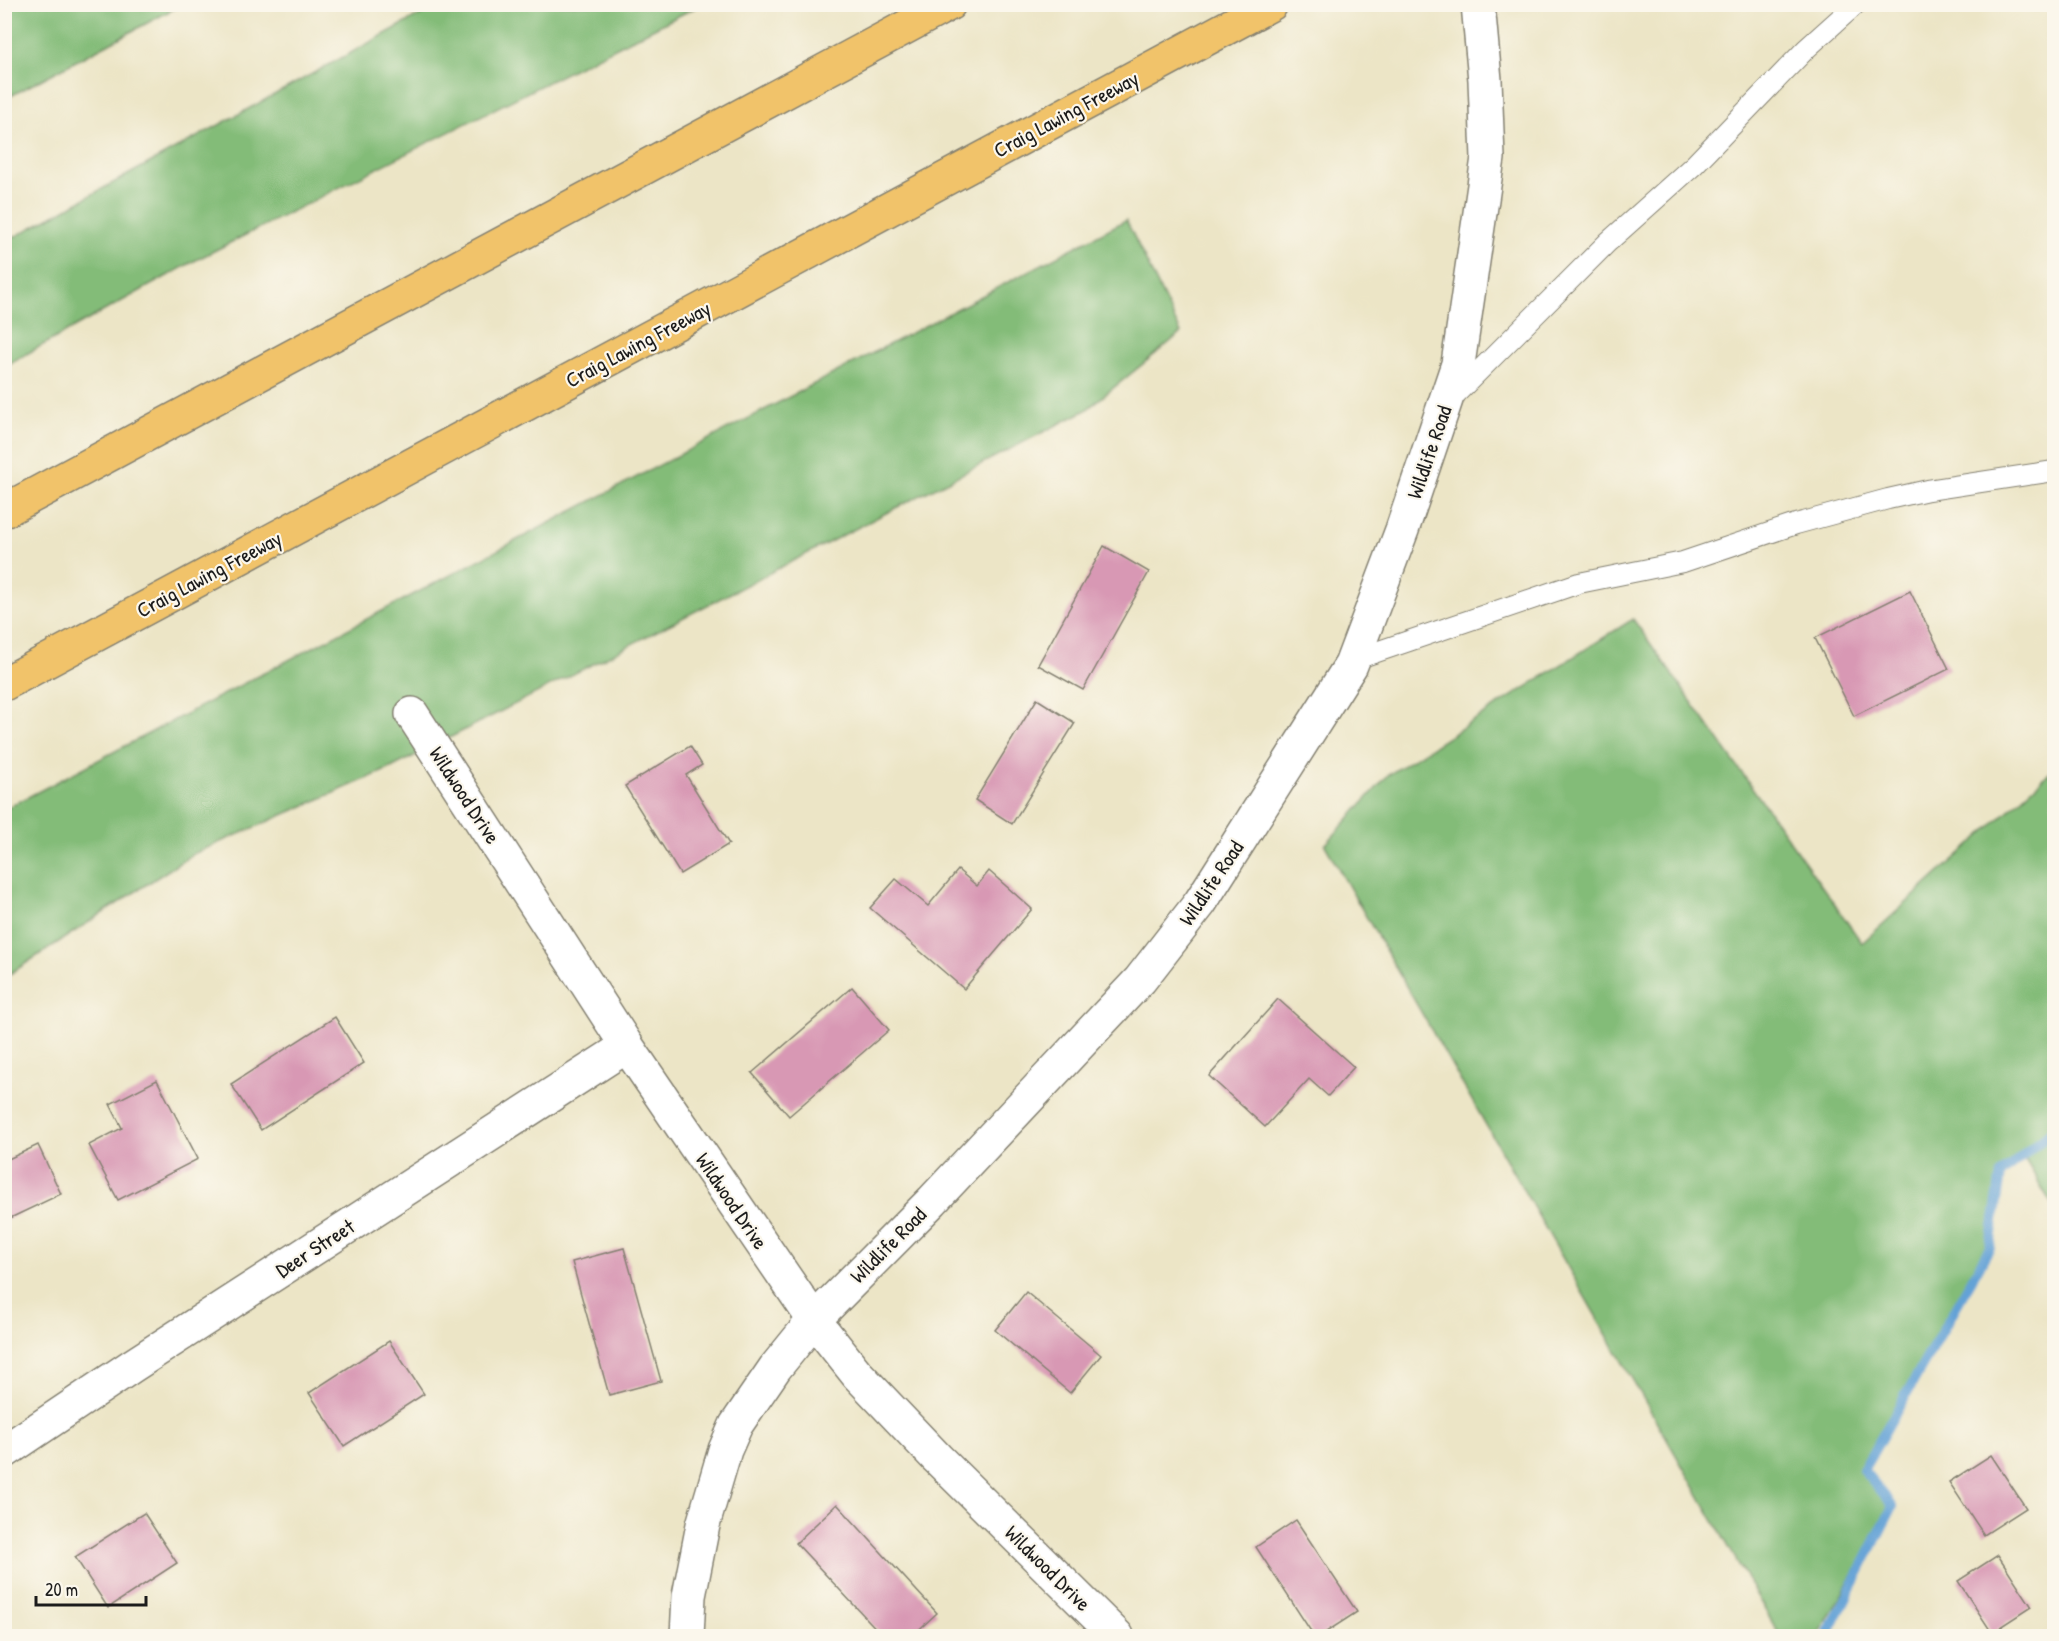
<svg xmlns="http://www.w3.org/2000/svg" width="2059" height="1641" font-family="'Patrick Hand',sans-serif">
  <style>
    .forest { fill: #83bc78; stroke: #506c4a; stroke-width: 1.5 }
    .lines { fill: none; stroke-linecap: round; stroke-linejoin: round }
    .stream { stroke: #64a2d6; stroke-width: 10 }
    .building { fill: #d898b4 }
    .lane-casing { stroke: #848071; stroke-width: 22 }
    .street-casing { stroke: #848071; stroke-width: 36 }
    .highway-casing { stroke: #848071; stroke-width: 36 }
    .lane { stroke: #fff; stroke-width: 20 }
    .street { stroke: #fff; stroke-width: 33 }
    .highway { stroke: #f1c36a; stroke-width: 33 }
    .labels { text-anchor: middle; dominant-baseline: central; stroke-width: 4.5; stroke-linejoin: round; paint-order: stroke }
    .street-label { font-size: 21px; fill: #1c1c1c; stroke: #fbf7ec }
  </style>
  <rect width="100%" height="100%" fill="#fbf7ec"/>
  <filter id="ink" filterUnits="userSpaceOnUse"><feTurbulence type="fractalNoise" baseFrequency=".0167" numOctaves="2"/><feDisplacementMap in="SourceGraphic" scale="12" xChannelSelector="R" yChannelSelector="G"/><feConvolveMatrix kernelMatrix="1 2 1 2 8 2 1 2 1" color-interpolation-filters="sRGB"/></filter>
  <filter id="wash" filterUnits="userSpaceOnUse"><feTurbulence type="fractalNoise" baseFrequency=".008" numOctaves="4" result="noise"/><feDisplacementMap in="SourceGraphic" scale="24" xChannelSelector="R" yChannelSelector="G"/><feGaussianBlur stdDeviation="1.35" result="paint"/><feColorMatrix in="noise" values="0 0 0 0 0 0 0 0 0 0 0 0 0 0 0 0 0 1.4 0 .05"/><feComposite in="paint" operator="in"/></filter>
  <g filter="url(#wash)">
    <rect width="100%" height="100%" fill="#ece5c6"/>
    <g class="forest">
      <polygon points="5,4 181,4 181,5 5,99"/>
      <polygon points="438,5 700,5 196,260 5,366 5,242"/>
      <polygon points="1126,220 1181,333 1086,410 391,768 193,854 5,977 5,809"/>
      <polygon points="1633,619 1862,943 2054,769 2054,1208 2023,1156 2001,1174 1990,1247 1863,1470 1893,1506 1818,1636 1780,1636 1325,845 1388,775"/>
    </g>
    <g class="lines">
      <polyline class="stream" points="1827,1636 1893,1506 1863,1470 1990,1247 2001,1174 2054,1129"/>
    </g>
    <g id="blocks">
      <g class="building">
        <polygon points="1104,546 1149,572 1083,690 1038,665"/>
        <polygon points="1910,591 1949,669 1854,716 1815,638"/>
        <polygon points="1037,699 1075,723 1012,824 975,800"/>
        <polygon points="690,746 702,765 686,775 729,844 680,874 625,786"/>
        <polygon points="958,870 977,886 989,871 1032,909 964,989 870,908 896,879 928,906"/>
        <polygon points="852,987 889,1030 789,1116 752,1073"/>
        <polygon points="1278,999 1354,1067 1328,1096 1309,1079 1265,1127 1209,1076"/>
        <polygon points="335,1017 364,1063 261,1130 231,1084"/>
        <polygon points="157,1080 198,1159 118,1200 89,1145 122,1128 110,1104"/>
        <polygon points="38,1145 61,1194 4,1221 4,1161"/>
        <polygon points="624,1248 661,1381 609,1395 572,1262"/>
        <polygon points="1026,1292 1101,1355 1070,1393 995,1330"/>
        <polygon points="389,1341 424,1394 344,1446 309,1393"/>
        <polygon points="1991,1455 2026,1508 1984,1535 1949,1482"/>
        <polygon points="837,1504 937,1613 912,1636 883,1636 796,1543"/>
        <polygon points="144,1513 177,1563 108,1608 75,1557"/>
        <polygon points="1296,1520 1357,1612 1320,1636 1314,1636 1256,1547"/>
        <polygon points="1998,1555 2032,1607 1992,1633 1958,1581"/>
      </g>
    </g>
  </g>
  <g filter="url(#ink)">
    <use href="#blocks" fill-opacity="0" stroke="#848071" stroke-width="1.5"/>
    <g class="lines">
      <g class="lane-casing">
        <g id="lane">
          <polyline points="1453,397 1608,242 1694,165 1806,49 1856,4"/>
          <polyline points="1353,660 1579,583 1683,562 1796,524 1888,499 1928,490 2054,471"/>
        </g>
      </g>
      <g class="street-casing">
        <g id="street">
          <polyline points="412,714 627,1046 814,1320 857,1374 937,1458 1117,1636"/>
          <polyline points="4,1452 132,1366 627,1046"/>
          <polyline points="687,1636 689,1596 703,1525 725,1450 736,1425 775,1368 814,1320 932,1201 1140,980 1200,903 1351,665 1402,530 1458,364 1488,158 1485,80 1478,4"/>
        </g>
      </g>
      <g class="highway-casing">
        <g id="highway">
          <polyline points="4,511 949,4"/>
          <polyline points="4,684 1271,4"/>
        </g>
      </g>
      <use href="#lane" class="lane"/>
      <use href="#street" class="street"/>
      <use href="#highway" class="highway"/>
    </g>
  </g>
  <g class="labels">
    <g class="street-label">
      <text transform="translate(1066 114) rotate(-28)">Craig Lawing Freeway</text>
      <text transform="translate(638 344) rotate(-28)">Craig Lawing Freeway</text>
      <text transform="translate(1429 452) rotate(-71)">Wildlife Road</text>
      <text transform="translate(209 574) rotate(-28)">Craig Lawing Freeway</text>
      <text transform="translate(465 795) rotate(57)">Wildwood Drive</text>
      <text transform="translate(1211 883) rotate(-56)">Wildlife Road</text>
      <text transform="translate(732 1201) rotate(56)">Wildwood Drive</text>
      <text transform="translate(888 1245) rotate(-45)">Wildlife Road</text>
      <text transform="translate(315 1248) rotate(-33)">Deer Street</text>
      <text transform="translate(1048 1568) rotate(45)">Wildwood Drive</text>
    </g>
  </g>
  <rect width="2059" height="1641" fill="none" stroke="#fbf7ec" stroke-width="24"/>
  <path d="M36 1596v9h110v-9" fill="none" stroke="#1c1c1c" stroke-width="3"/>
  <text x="45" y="1596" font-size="18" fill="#1c1c1c" stroke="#fbf7ec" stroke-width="4.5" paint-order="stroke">20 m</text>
</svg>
